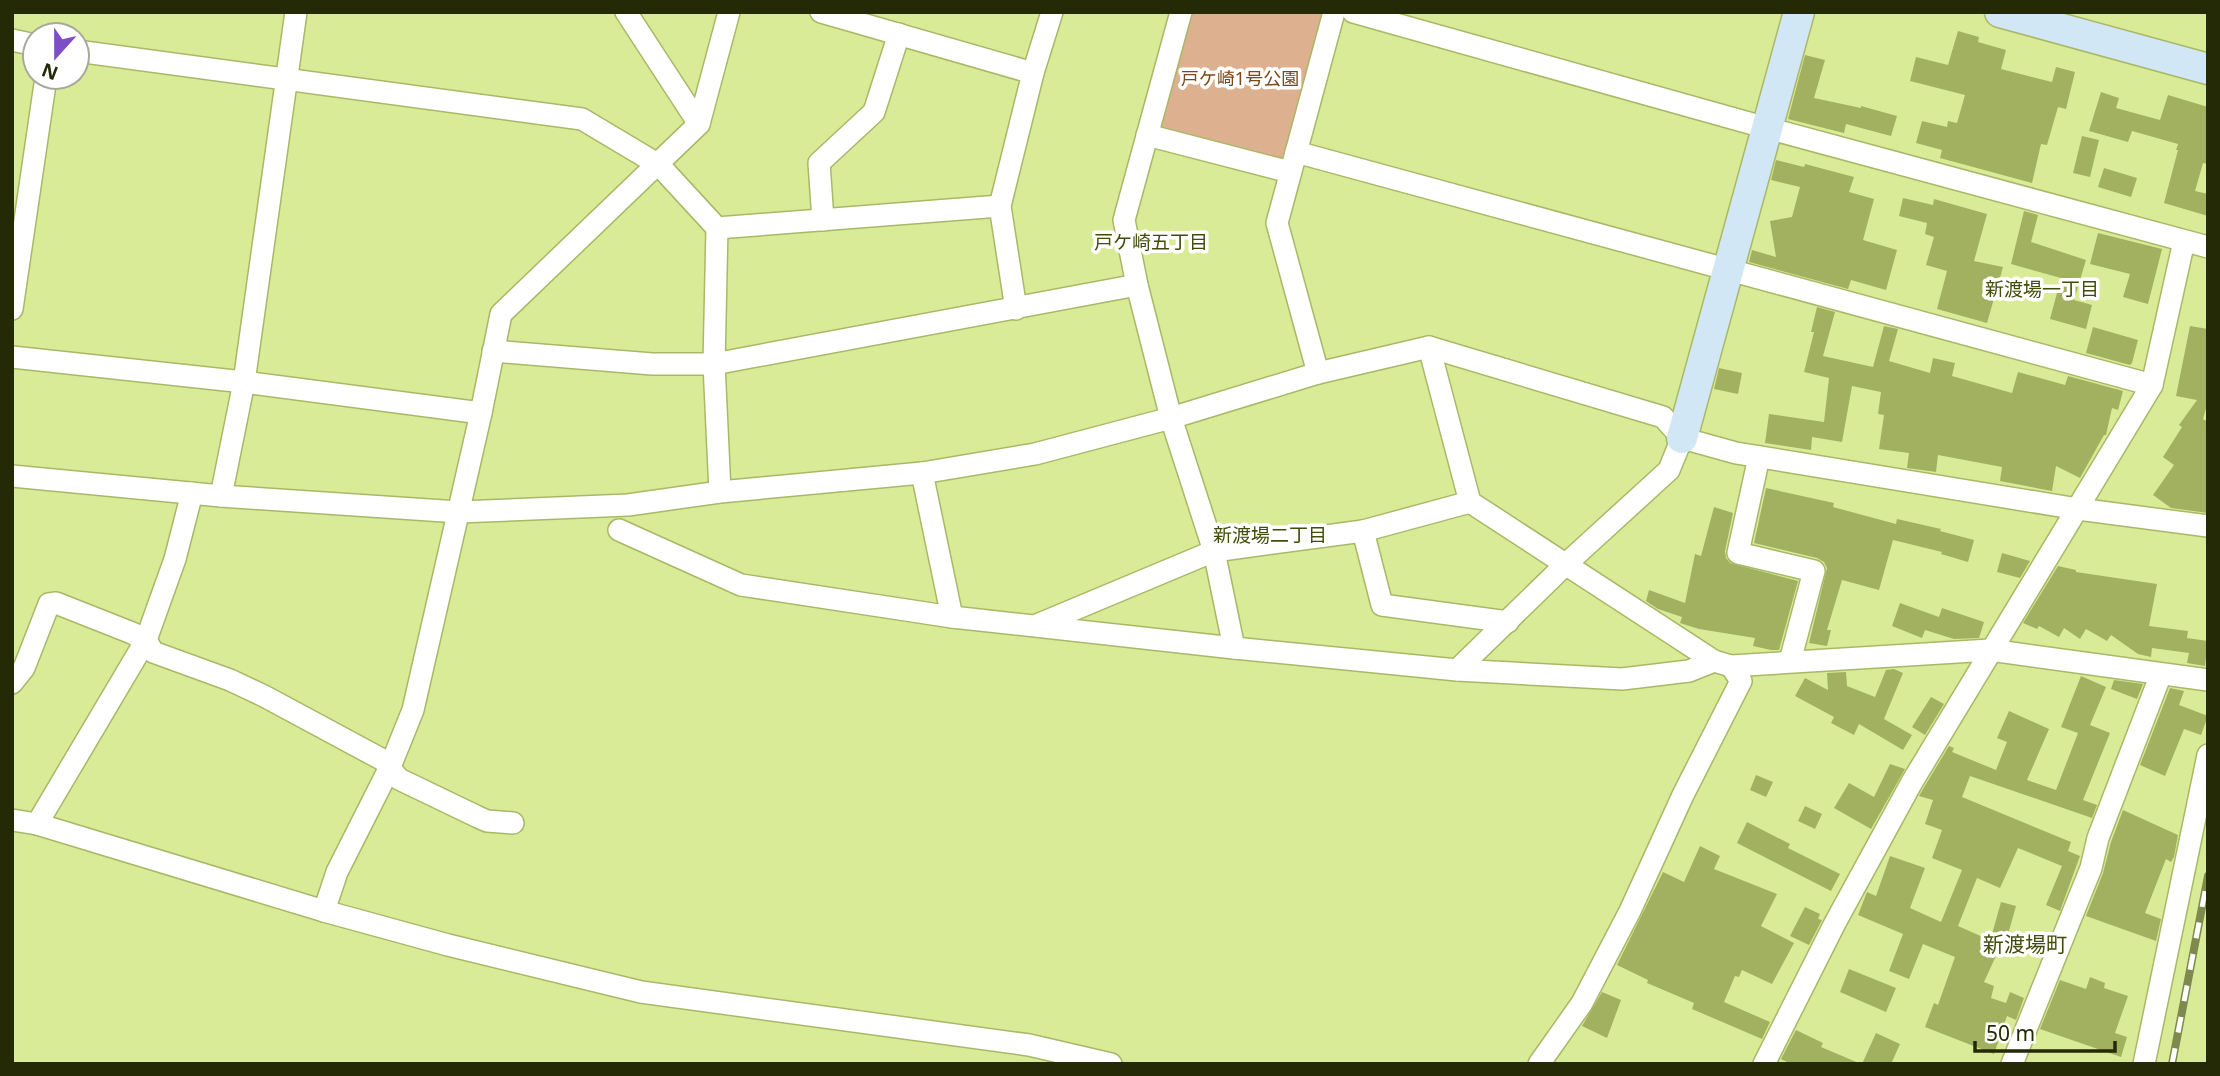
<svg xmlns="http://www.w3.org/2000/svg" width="2220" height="1076" font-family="'Noto Sans','Noto Sans JP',sans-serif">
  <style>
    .green { fill: #ddb08f }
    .building { fill: #a2b15f }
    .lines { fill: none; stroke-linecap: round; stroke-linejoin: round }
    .street-casing { stroke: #a9b867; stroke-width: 24 }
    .secondary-casing { stroke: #a9b867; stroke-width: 33 }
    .street { stroke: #fff; stroke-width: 21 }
    .secondary { stroke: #d2e7f5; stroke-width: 30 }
    .rail-casing { stroke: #7e894e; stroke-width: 8 }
    .rail { stroke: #fff; stroke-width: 5; stroke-dasharray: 16; stroke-linecap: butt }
    .labels { text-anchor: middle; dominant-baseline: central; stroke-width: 7; stroke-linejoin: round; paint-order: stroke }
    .park-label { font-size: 18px; fill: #7d4717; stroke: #fff }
    .neighbourhood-label { font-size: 19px; fill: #434d0a; stroke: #fff }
    .quarter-label { font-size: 21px; fill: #434d0a; stroke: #fff }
  </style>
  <rect width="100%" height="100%" fill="#daeb97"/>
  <polygon class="green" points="1190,12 1325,13 1285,161 1158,128"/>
  <g class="building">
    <polygon points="1958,31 1979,37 1978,42 2006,50 2001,69 2052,82 2056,67 2075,72 2066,109 2058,107 2047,145 2041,144 2032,183 1940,158 1942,150 1916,143 1922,121 1947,127 1948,121 1957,123 1965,95 1910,81 1916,57 1948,65"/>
    <polygon points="1805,55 1825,60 1814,98 1861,108 1861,106 1897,116 1891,136 1846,124 1844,133 1788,119"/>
    <polygon points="2101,92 2119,98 2116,108 2160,120 2168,95 2208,107 2208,164 2203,163 2195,191 2208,194 2208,216 2164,203 2178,150 2176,150 2178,144 2132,131 2128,142 2089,131"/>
    <polygon points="2082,136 2099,140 2090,177 2073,173"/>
    <polygon points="1776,160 1804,167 1805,164 1854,177 1849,192 1874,199 1863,240 1897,250 1886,290 1851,280 1848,289 1749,262 1752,250 1776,257 1770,221 1792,217 1800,187 1771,180"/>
    <polygon points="2104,168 2137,178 2131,197 2098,187"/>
    <polygon points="1903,198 1933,205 1934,199 1987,214 1974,261 2003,267 1987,323 1937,309 1947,271 1926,265 1934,237 1925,234 1927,223 1899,216"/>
    <polygon points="2024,211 2038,215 2031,242 2086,260 2074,300 2092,305 2086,329 2050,319 2061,278 2011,264"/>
    <polygon points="2098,233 2162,249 2148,304 2123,297 2130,274 2090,264"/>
    <polygon points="1817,307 1835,312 1823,356 1873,367 1884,326 1898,329 1889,361 1930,373 1933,358 1955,363 1952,376 2012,393 2018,372 2065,385 2068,376 2123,391 2118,410 2112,408 2106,435 2104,435 2080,478 2056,466 2052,491 2000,481 2002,467 1938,455 1936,472 1907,468 1909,453 1879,449 1884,415 1878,414 1881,392 1852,386 1842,442 1812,437 1811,450 1765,443 1769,414 1824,422 1829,378 1804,372 1814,332 1811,332"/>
    <polygon points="2190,326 2208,329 2208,402 2203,419 2208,422 2208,513 2171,508 2153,495 2174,465 2163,457 2182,427 2179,425 2197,400 2176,396"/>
    <polygon points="2093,327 2138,340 2132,363 2130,365 2086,353"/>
    <polygon points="1719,368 1742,373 1738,394 1714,389"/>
    <polygon points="1766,488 1834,503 1833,507 1896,524 1897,519 1941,529 1940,531 1974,540 1968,562 1941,554 1942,552 1893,540 1879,590 1842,580 1827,630 1831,630 1827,646 1809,643 1827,568 1824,562 1817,558 1754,543"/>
    <polygon points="1714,507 1733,513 1725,551 1726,558 1730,563 1798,581 1779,650 1771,650 1753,646 1755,638 1699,629 1680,623 1682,617 1658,609 1646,601 1649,590 1685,603 1695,554 1701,556"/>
    <polygon points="2002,553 2030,561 2020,578 1997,572"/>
    <polygon points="2058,566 2076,570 2076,572 2157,584 2149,626 2188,631 2187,638 2208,641 2205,666 2187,663 2189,653 2152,648 2151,657 2138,654 2111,635 2107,641 2086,629 2080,639 2064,628 2059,637 2039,626 2037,629 2023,623"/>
    <polygon points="1900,603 1939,617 1942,608 1984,622 1979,638 1954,639 1925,630 1922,638 1892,626"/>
    <polygon points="1894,669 1903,673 1884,719 1912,735 1903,750 1859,724 1854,735 1831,723 1834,717 1795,696 1805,678 1828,690 1827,673 1846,672 1847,686 1875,697 1886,670"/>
    <polygon points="2081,676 2106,687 2090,725 2110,733 2083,800 2097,805 2092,818 1970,776 1962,797 2071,842 2068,851 2080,856 2060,911 2046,905 2062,866 2018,848 2000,888 1977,878 1958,926 2001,945 1984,982 1994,986 1991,998 2006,1003 2010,992 2024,998 2016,1020 2007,1016 1994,1054 1925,1027 1934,1003 1938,1005 1955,957 1923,944 1909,979 1889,971 1903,934 1858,915 1867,892 1876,896 1890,856 1925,868 1910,908 1941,922 1962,870 1932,858 1942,830 1925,824 1933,800 1919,796 1923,789 1949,746 1954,748 1952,752 1996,770 2007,742 1997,738 2009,711 2049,729 2027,780 2056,790 2078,733 2061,727"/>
    <polygon points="2114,680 2143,684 2137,699 2111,689"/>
    <polygon points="2170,688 2184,691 2179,705 2208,716 2201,735 2184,729 2165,776 2140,765"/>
    <polygon points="1931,697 1944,704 1925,735 1912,727"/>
    <polygon points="1890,764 1905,769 1871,829 1834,808 1849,783 1874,797"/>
    <polygon points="1756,775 1773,782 1766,797 1750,790"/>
    <polygon points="1805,806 1822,814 1815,829 1798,821"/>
    <polygon points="2123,810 2178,835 2174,857 2171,862 2166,859 2145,913 2161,919 2156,941 2086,916 2103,873 2111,842"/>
    <polygon points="1747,822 1790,844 1788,848 1840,874 1831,891 1737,843"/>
    <polygon points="1700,846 1720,856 1714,869 1777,894 1761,926 1794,943 1772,984 1742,970 1739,977 1735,976 1724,1002 1770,1022 1762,1039 1692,1009 1694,1003 1647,983 1648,980 1617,965 1663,872 1684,882"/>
    <polygon points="2001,902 2016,906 2007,938 1992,934"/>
    <polygon points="1805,907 1820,914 1818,919 1822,920 1809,945 1790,936"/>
    <polygon points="1849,969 1896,988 1886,1012 1840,992"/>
    <polygon points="2090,977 2105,983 2104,988 2128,996 2115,1033 2127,1037 2121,1057 2040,1029 2060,980 2086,989"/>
    <polygon points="1602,992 1621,1000 1607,1038 1582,1026"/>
    <polygon points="1796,1030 1823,1043 1821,1047 1861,1064 1791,1064 1781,1059"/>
    <polygon points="1876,1033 1900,1044 1891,1064 1862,1064"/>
  </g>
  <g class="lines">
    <g class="street-casing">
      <g id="street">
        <polyline points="626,12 699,124"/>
        <polyline points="821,12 1033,73"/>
        <polyline points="1181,12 1124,220 1137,285 1171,418 1214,551 1234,648"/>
        <polyline points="1353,12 1767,128 2208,247"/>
        <polyline points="12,40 35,45"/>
        <polyline points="77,51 582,119 659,165 717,228 714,364 720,492"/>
        <polyline points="1147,135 1290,172"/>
        <polyline points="1296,152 2152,385"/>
        <polyline points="823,220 819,163 874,112 899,34"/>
        <polyline points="717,228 1000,206"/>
        <polyline points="12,309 46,77"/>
        <polyline points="1016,309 1000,206 1033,73 1052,12"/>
        <polyline points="1429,347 1470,502 1714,661 1731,666 1990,650 2208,680"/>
        <polyline points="493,351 652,364 714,364 1137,285"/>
        <polyline points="12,357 244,382 481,413"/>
        <polyline points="1318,373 1277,223 1334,12"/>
        <polyline points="1759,457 1738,553 1814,571 1790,661"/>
        <polyline points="922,473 952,617 1234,648 1457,670 1566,564 1669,470 1682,438"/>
        <polyline points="12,476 221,496 459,512 628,505 720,492 922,473 1035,454 1171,418 1318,373 1429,347 1663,417 1682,438 1736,453 2078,509 2208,526"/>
        <polyline points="221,496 244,382 296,12"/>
        <polyline points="619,530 741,585 952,617"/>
        <polyline points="1363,531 1382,605 1508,622"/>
        <polyline points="1037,625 1214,551 1363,531 1470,502"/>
        <polyline points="1457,670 1622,679 1689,671 1714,661"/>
        <polyline points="12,683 24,668 49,604 56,603 132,633 146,640 153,652 230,680 264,696 383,760 399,779 478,817 487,821 513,823"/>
        <polyline points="12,820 37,824 324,911 448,945 641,992 1029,1045 1111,1064"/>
        <polyline points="37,824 146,640 175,559 192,493"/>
        <polyline points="324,911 337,872 390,767 413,710 481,413 501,314 699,124 729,12"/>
        <polyline points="1539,1064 1582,1003 1630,911 1683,795 1741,681 1731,666"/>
        <polyline points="1764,1064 1835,923 1912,782 2152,385 2184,241"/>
        <polyline points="2012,1064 2091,868 2098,838 2161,674"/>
        <polyline points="2144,1064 2208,755"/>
      </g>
    </g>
    <g class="secondary-casing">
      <g id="secondary">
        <polyline points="2000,12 2208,69"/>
        <polyline points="1682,438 1799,12"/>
      </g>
    </g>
    <use href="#street" class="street"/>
    <use href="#secondary" class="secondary"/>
    <g class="rail-casing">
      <polyline id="rail" points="2172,1064 2208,876"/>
    </g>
    <use href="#rail" class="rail"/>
  </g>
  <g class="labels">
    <g class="park-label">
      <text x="1240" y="78">戸ケ崎1号公園</text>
    </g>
    <g class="neighbourhood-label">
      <text x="1151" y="242">戸ケ崎五丁目</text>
      <text x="2042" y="289">新渡場一丁目</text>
      <text x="1270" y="535">新渡場二丁目</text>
    </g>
    <g class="quarter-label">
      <text x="2025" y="944">新渡場町</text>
    </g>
  </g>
  <rect width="2220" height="1076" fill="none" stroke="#242906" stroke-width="28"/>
  <g transform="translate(56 56) rotate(201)"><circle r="33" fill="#ffffff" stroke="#a7a99b" stroke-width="2"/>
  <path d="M0-5L12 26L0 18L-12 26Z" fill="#7d4fc7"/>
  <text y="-10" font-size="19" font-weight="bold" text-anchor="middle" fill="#242906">N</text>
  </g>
  <path d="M1975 1041v10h140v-10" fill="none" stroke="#242906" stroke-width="3.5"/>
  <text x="1986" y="1041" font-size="21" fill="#242906" stroke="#ffffff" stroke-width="5" paint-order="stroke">50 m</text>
</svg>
